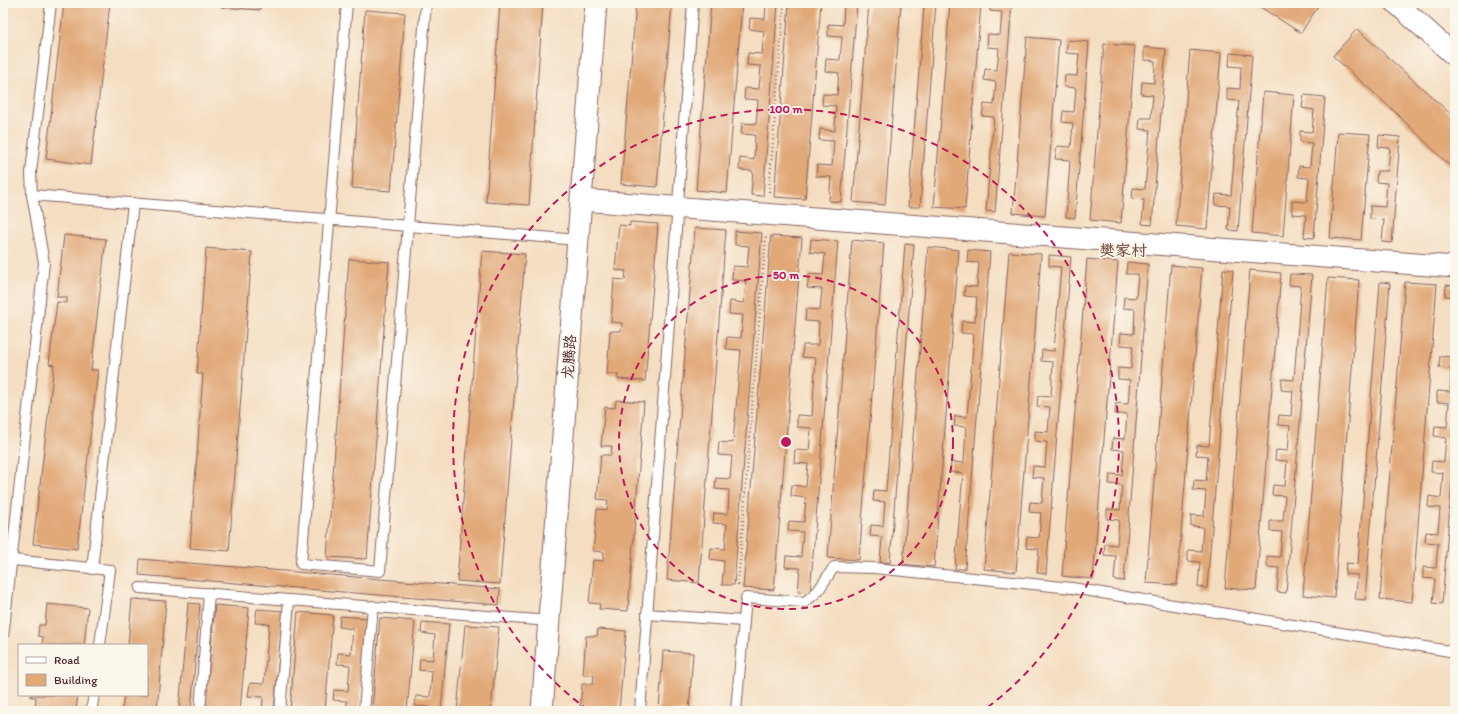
<svg xmlns="http://www.w3.org/2000/svg" width="1458" height="714" font-family="Itim,'LXGW WenKai TC',sans-serif">
  <style>
    .building { fill: #e1a878 }
    .lines { fill: none; stroke-linecap: round; stroke-linejoin: round }
    .service-casing { stroke: #86625f; stroke-width: 12 }
    .minor-casing { stroke: #86625f; stroke-width: 23 }
    .path { stroke: #86625f; stroke-width: 2.5; stroke-dasharray: 1 3; stroke-linecap: butt }
    .service { stroke: #fff; stroke-width: 10 }
    .minor { stroke: #fff; stroke-width: 21 }
    .ring { fill: none; stroke: #c2185b; stroke-width: 2; stroke-dasharray: 7 5 }
    .labels { text-anchor: middle; dominant-baseline: central; stroke-width: 3.5; stroke-linejoin: round; paint-order: stroke }
    .street-label { font-size: 15px; fill: #4a1f2b; stroke: #fbf7ec }
    .neighbourhood-label { font-size: 16px; font-weight: bold; fill: #7f4f46; stroke: #fbf7ec }
    .centre { fill: #c2185b; stroke: #fbf7ec; stroke-width: 2 }
    .ring-label { font-size: 12px; text-anchor: middle; font-weight: bold; fill: #c2185b; stroke: #fbf7ec; stroke-width: 3.5; stroke-linejoin: round; paint-order: stroke }
  </style>
  <rect width="100%" height="100%" fill="#fbf7ec"/>
  <filter id="ink" filterUnits="userSpaceOnUse"><feTurbulence type="fractalNoise" baseFrequency=".025" numOctaves="2"/><feDisplacementMap in="SourceGraphic" scale="8" xChannelSelector="R" yChannelSelector="G"/><feConvolveMatrix kernelMatrix="1 2 1 2 8 2 1 2 1" color-interpolation-filters="sRGB"/></filter>
  <filter id="wash" filterUnits="userSpaceOnUse"><feTurbulence type="fractalNoise" baseFrequency=".012" numOctaves="4" result="noise"/><feDisplacementMap in="SourceGraphic" scale="16" xChannelSelector="R" yChannelSelector="G"/><feGaussianBlur stdDeviation="0.9" result="paint"/><feColorMatrix in="noise" values="0 0 0 0 0 0 0 0 0 0 0 0 0 0 0 0 0 1.4 0 .05"/><feComposite in="paint" operator="in"/></filter>
  <g filter="url(#wash)">
    <rect width="100%" height="100%" fill="#f4ddc0"/>
    <g id="blocks">
      <g class="building">
        <polygon points="64,3 110,3 91,165 46,159"/>
        <polygon points="221,3 261,3 260,10 221,7"/>
        <polygon points="500,3 543,3 529,205 486,202"/>
        <polygon points="636,3 672,3 657,187 621,184"/>
        <polygon points="711,3 742,3 727,193 696,190"/>
        <polygon points="766,3 778,3 763,196 751,195 753,171 739,170 740,158 754,160 755,135 741,134 742,123 756,124 758,100 744,99 745,88 759,89 761,66 747,65 748,53 762,54 764,31 749,29 750,18 765,19"/>
        <polygon points="789,3 821,3 805,199 774,197"/>
        <polygon points="844,3 857,3 841,202 829,201 831,177 816,176 817,165 832,166 834,141 819,140 820,129 835,131 836,106 822,105 823,94 837,95 839,73 825,71 826,59 840,60 842,37 828,36 828,24 843,25"/>
        <polygon points="869,3 901,3 885,205 853,202"/>
        <polygon points="910,3 936,3 920,207 908,207 924,7 909,6"/>
        <polygon points="950,3 981,3 965,209 934,207"/>
        <polygon points="990,3 1012,3 995,212 986,211 994,117 982,116 984,104 994,105 996,82 984,80 985,69 997,70 999,48 987,47 988,34 1000,35 1002,12 990,11"/>
        <polygon points="1254,3 1320,3 1301,33"/>
        <polygon points="365,10 405,13 391,191 352,188"/>
        <polygon points="1357,29 1455,118 1455,171 1394,111 1333,56"/>
        <polygon points="1027,37 1059,40 1045,216 1013,213"/>
        <polygon points="1068,40 1089,42 1075,218 1066,217 1070,160 1055,159 1057,146 1071,147 1073,123 1062,122 1063,111 1074,112 1076,88 1064,87 1065,75 1077,76 1079,54 1066,53"/>
        <polygon points="1104,44 1135,46 1121,223 1090,220"/>
        <polygon points="1144,47 1166,49 1152,225 1142,224 1144,200 1132,199 1133,188 1145,189 1150,130 1139,129 1140,118 1151,118 1153,95 1141,94 1142,82 1154,83 1155,61 1144,60"/>
        <polygon points="1190,50 1221,53 1207,229 1176,226"/>
        <polygon points="1230,53 1252,55 1238,231 1228,230 1230,206 1215,205 1216,194 1231,195 1239,101 1227,100 1227,88 1240,89 1241,67 1229,66"/>
        <polygon points="1263,92 1294,95 1283,236 1252,233"/>
        <polygon points="1304,95 1325,97 1314,238 1304,237 1306,215 1292,214 1292,201 1307,202 1309,178 1298,177 1299,166 1310,167 1312,143 1300,142 1300,131 1312,132 1314,110 1302,108"/>
        <polygon points="1338,132 1370,134 1361,240 1330,238"/>
        <polygon points="1379,135 1400,137 1392,243 1382,242 1384,220 1370,219 1370,206 1385,207 1387,183 1376,182 1377,171 1388,171 1390,148 1378,147"/>
        <polygon points="630,222 658,224 645,381 617,379 618,374 607,374 610,331 621,331 622,323 611,322 614,279 625,280 626,271 615,270 619,225 630,226"/>
        <polygon points="695,228 726,230 699,583 667,580"/>
        <polygon points="735,231 762,233 734,585 722,585 724,561 710,559 711,548 725,549 727,524 713,523 714,513 728,514 729,490 715,489 716,478 730,479 732,456 718,455 719,442 733,443 741,350 726,349 727,337 741,338 743,315 729,314 730,301 744,303 746,281 732,280 733,266 747,267 749,246 735,245"/>
        <polygon points="64,235 106,239 91,370 98,370 77,549 33,544 54,365 49,364 57,302 67,303 67,297 57,297"/>
        <polygon points="771,236 802,238 774,590 743,588"/>
        <polygon points="811,239 838,241 810,593 798,592 800,568 785,567 786,556 801,557 803,532 788,531 789,521 804,522 806,498 791,496 792,485 806,487 808,464 794,463 795,450 809,451 811,428 797,427 797,415 812,416 816,358 802,357 803,345 818,345 819,322 805,321 806,309 820,310 822,289 807,288 809,274 823,275 825,254 810,252"/>
        <polygon points="852,240 884,243 859,560 828,558"/>
        <polygon points="905,244 914,245 890,563 880,562 882,537 870,536 871,525 883,526 885,502 873,501 874,490 886,491"/>
        <polygon points="928,247 959,250 934,567 903,564"/>
        <polygon points="206,248 252,252 229,551 190,548 203,374 197,374"/>
        <polygon points="968,250 990,252 965,569 955,569 963,473 950,472 951,462 964,463 966,427 954,426 955,416 967,417 974,334 961,333 962,321 975,322 977,297 964,296 965,286 977,287 979,263 967,262"/>
        <polygon points="482,251 525,254 500,584 457,581"/>
        <polygon points="1009,252 1041,254 1016,572 984,569"/>
        <polygon points="1049,255 1071,257 1046,574 1037,573 1039,549 1026,548 1027,537 1039,538 1041,513 1029,512 1030,502 1042,503 1044,478 1032,477 1033,466 1045,467 1047,442 1035,441 1035,431 1048,432 1050,407 1037,406 1038,396 1051,397 1053,362 1041,361 1042,350 1054,351 1061,267 1049,266"/>
        <polygon points="349,259 389,262 367,559 327,557"/>
        <polygon points="1087,259 1118,262 1093,579 1062,576"/>
        <polygon points="1127,262 1148,264 1124,581 1114,580 1116,556 1104,555 1105,544 1117,545 1119,520 1107,519 1107,509 1120,510 1122,485 1109,484 1110,474 1122,475 1124,450 1112,449 1113,438 1125,439 1127,414 1115,414 1116,403 1128,404 1130,380 1118,379 1118,368 1131,369 1133,346 1120,345 1121,333 1134,334 1135,309 1123,308 1124,297 1136,298 1138,274 1126,274"/>
        <polygon points="1171,265 1202,268 1177,585 1146,583"/>
        <polygon points="1223,269 1233,270 1207,588 1198,587 1200,562 1188,561 1188,550 1201,551 1203,527 1191,526 1191,515 1204,516 1206,491 1193,490 1194,480 1206,481 1208,456 1196,455 1197,445 1209,446"/>
        <polygon points="1250,270 1281,273 1256,590 1225,588"/>
        <polygon points="1290,274 1312,275 1286,593 1277,592 1279,568 1267,567 1267,556 1280,557 1282,532 1270,531 1270,521 1283,521 1285,496 1272,495 1273,485 1285,486 1287,461 1275,460 1276,450 1288,451 1290,426 1278,425 1279,415 1291,416 1293,391 1281,390 1282,379 1294,380 1301,286 1289,285"/>
        <polygon points="1328,278 1359,280 1334,598 1303,595"/>
        <polygon points="1380,282 1390,283 1365,600 1355,599 1358,575 1345,574 1346,563 1358,564"/>
        <polygon points="1405,282 1437,284 1412,602 1380,599"/>
        <polygon points="1446,285 1455,286 1455,297 1445,296"/>
        <polygon points="1454,335 1455,441 1442,604 1433,603 1435,579 1423,578 1423,567 1436,568 1438,543 1425,542 1426,532 1438,533 1440,508 1428,507 1429,496 1441,498 1443,473 1431,472 1432,461 1444,462 1446,438 1434,436 1435,426 1447,427 1449,403 1437,402 1437,391 1450,392 1451,369 1439,368 1440,356 1452,357"/>
        <polygon points="616,400 644,402 628,611 599,609 600,604 589,603 593,560 603,561 604,552 593,551 597,509 607,510 608,500 597,499 601,455 611,455 612,446 601,446 605,407 615,408"/>
        <polygon points="140,559 500,589 499,605 139,575"/>
        <polygon points="132,599 166,601 157,711 122,711 124,695 147,695 147,645 128,645"/>
        <polygon points="188,603 200,604 191,711 179,711"/>
        <polygon points="47,604 88,608 84,645 42,645 43,637 38,636 39,625 45,625"/>
        <polygon points="215,605 249,608 240,711 205,711"/>
        <polygon points="257,609 283,611 274,711 262,711 263,697 248,696 250,683 264,684 269,624 255,623"/>
        <polygon points="298,612 333,615 325,711 290,711"/>
        <polygon points="340,616 367,618 359,711 346,711 347,701 333,700 334,690 348,691 350,665 337,664 338,653 351,654 353,629 339,627"/>
        <polygon points="380,618 415,621 407,711 372,711"/>
        <polygon points="422,622 449,624 441,711 429,711 429,707 415,706 416,696 430,697 432,671 419,670 420,659 433,660 435,635 421,633"/>
        <polygon points="465,625 499,627 491,711 457,711"/>
        <polygon points="598,629 626,631 619,711 580,711 582,684 593,684 594,675 583,675 586,636 597,636"/>
        <polygon points="663,651 693,653 689,711 659,711"/>
        <polygon points="31,695 78,695 76,711 35,711 36,697 31,697"/>
      </g>
    </g>
  </g>
  <g filter="url(#ink)">
    <use href="#blocks" fill-opacity="0" stroke="#86625f" stroke-width="1"/>
    <g class="lines">
      <g class="service-casing">
        <g id="service">
          <polyline points="347,3 301,564 380,571 426,3"/>
          <polyline points="32,195 578,240"/>
          <polyline points="3,559 110,570 100,645"/>
          <polyline points="92,569 133,203"/>
          <polyline points="140,588 549,621"/>
          <polyline points="647,614 743,621"/>
          <polyline points="3,637 44,263 32,195 31,172 51,3"/>
          <polyline points="91,711 94,695"/>
          <polyline points="200,711 209,593"/>
          <polyline points="280,711 289,600"/>
          <polyline points="364,711 373,606"/>
          <polyline points="640,711 693,3"/>
          <polyline points="736,711 746,598 805,602 818,591 834,567 874,568 1072,588 1455,652"/>
        </g>
      </g>
      <g class="minor-casing">
        <g id="minor">
          <polyline points="1396,3 1455,56"/>
          <polyline points="581,200 1455,267"/>
          <polyline points="542,711 596,3"/>
        </g>
      </g>
      <g class="path">
        <polyline points="769,192 784,3"/>
        <polyline points="738,585 766,235"/>
      </g>
      <use href="#service" class="service"/>
      <use href="#minor" class="minor"/>
    </g>
  </g>
  <g class="ring">
    <circle cx="786" cy="442" r="167"/>
    <path d="M588 710A333 333 0 1 1 984 710"/>
  </g>
  <g class="labels">
    <g class="street-label">
      <text transform="translate(569 357) rotate(-86)">龙腾路</text>
    </g>
    <g class="neighbourhood-label">
      <text x="1123" y="250">樊家村</text>
    </g>
  </g>
  <circle cx="786" cy="442" r="6" class="centre"/>
  <g class="ring-label">
    <text x="786" y="113">100 m</text>
    <text x="786" y="279">50 m</text>
  </g>
  <rect width="1458" height="714" fill="none" stroke="#fbf7ec" stroke-width="16"/>
  <rect x="18" y="644" width="130" height="52" fill="#fbf7ec" stroke="#b4a19f"/>
  <rect x="26" y="657" width="20" height="6" fill="#ffffff" stroke="#b4a19f"/>
  <text x="54" y="664" font-size="12" fill="#4a1f2b">Road</text>
  <rect x="26" y="674" width="20" height="12" fill="#e1a878" stroke="#b4a19f"/>
  <text x="54" y="684" font-size="12" fill="#4a1f2b">Building</text>
</svg>
